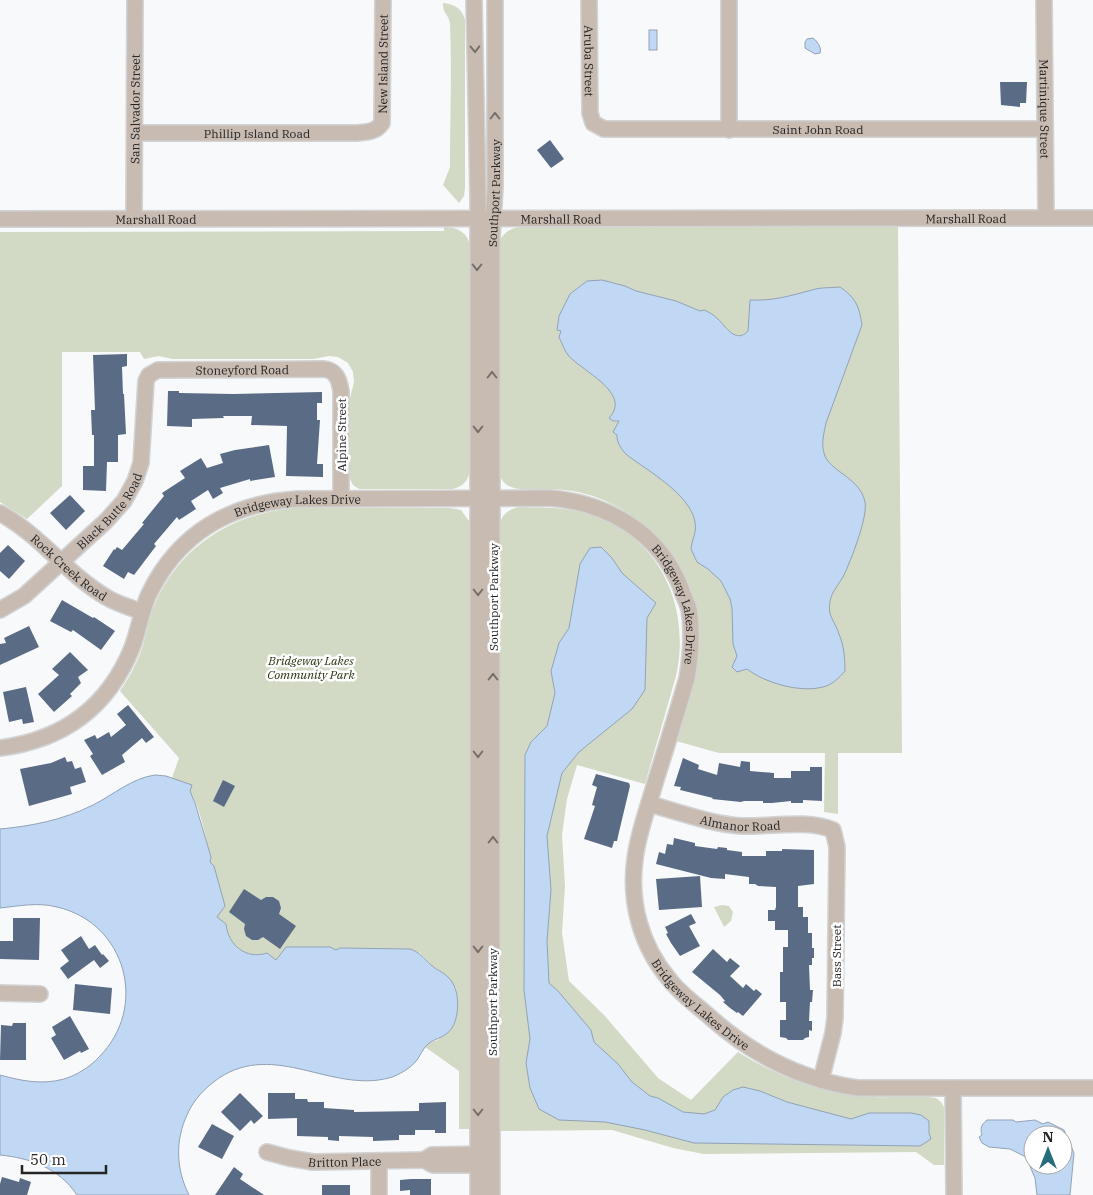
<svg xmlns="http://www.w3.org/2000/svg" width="1093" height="1195" font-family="'IBM Plex Serif',serif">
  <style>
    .green { fill: #d2dac5 }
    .water { fill: #c0d8f3; stroke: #92a2b6; fill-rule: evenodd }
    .building { fill: #5a6b85 }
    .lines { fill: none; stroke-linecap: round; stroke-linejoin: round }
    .minor-casing { stroke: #d2d3d4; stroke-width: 18 }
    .minor { stroke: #c8bbb1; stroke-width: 15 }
    .oneway { stroke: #76706c }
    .labels { text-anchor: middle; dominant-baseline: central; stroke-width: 5; stroke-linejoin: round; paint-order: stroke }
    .street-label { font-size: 12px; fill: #252526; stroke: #fff }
    .park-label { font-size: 12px; font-style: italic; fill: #253009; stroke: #fff }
  </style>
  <rect width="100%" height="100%" fill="#f8f9fa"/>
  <g class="green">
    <path d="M443,3C454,4 462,8 465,20V188L464,196L459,203L443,185L450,167C450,120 452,71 450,24C449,14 443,15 443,3Z"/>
    <path d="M444,227C458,227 468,233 470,246V469C469,480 463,487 452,489H359L353,485L350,479V398L354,382L353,372L348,363L338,357L329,356L313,359H172L159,356L144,359L140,352H62V486L27,519L0,502V232L444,231Z"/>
    <path d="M520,227H898L902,753H838V814L824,812L825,753H719L676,741C685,711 696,681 699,649C705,576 651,510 582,493C567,489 552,489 537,489C529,489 521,490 514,488C506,486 501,481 499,473V244C502,233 509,229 520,227Z"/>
    <path d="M520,507C542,508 564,507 585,513C658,533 692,605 676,676L645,784L577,765L567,799L562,835L565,886L562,933L569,981L604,1015L658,1078L691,1100L738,1052C780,1078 825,1095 875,1097C895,1098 917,1094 936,1098L941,1102L944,1107V1165H934L916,1152L704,1154L673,1148L612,1130L500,1131L499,529C500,516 507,509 520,507Z"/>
    <path d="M294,508H450L461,510L469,521L471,1129H459V1071L425,1047L429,1043L438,1040L457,1013L456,989L454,985L442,972L433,967L420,953L410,949L340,948L336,951L330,947L276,960L263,955L250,954L241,951L233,944L228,936L226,924L217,917L212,865L209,861L211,857C205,837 201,809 190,792C186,785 179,782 172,778L179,758L120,691C128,679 135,667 140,654C146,638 148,621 154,606C179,546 232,514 294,508Z"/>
    <polygon points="722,905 729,906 733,912 731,921 724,927 714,907"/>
  </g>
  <g class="water">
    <rect x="649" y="30" width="8" height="20"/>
    <path d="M813,38C817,41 822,48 820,53L815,54L805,48V42L807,39Z"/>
    <path d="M602,280L625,286L636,291L676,301L700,311L704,310C709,312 714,315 718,319C726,327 736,344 748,331L750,300C774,301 789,296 812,290C821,287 831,288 840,287C856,298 859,306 862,325L826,423C824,433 821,443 824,453C828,471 860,477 865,502C868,517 851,560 844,575C840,583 831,592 830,602C827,616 835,621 839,634C844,646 845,658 845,671C839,678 832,685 823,687C800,693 765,683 747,669L737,672L732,667L737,656L733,644L732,608L730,599L721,581L708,569L697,562L691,549C692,539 697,532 695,522C690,494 648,471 627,455C622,451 616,441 617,435L613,432L619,421H613L609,418C633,393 580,370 568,355C564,350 562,343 559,337L561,331L557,330L559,316L570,294L587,281Z"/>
    <polygon points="601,547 612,558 622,573 656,603 647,618 645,690 632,709 579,752 562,773 547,836 551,890 547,941 549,983 558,991 591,1030 594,1042 618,1064 632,1082 650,1096 658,1098 683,1112 704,1114 715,1110 723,1097 733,1090 743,1087 760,1091 787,1102 851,1119 869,1113 911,1113 921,1115 929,1121 929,1133 931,1139 920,1146 694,1143 645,1130 605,1122 559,1120 539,1109 530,1088 526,1063 530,1039 524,990 525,755 531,742 547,726 555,693 551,671 559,643 569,628 580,564 590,548"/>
    <path d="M155,775L166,776L192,785L190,791L195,803L211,857L210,862L214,866L225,906L217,917L226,924C228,945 246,960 267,953L276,960L286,947H330L336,950L340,948L410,949C420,952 423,958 431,965C436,970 444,972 449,978C460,989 460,1015 452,1028C445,1039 432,1038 425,1047C422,1051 420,1056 417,1060C411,1068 399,1075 389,1078C331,1093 275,1041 219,1078C205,1088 194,1099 187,1115C175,1141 176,1169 189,1195H77C59,1168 30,1158 0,1155V1075C22,1081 42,1085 64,1079C77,1075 90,1067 99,1057C149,1007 126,923 57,907C38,902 19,906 0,908V829C32,826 63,820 93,805C113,795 132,778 155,775Z"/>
    <path d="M987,1120H1013L1016,1122L1035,1120L1043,1124L1048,1122L1064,1130L1074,1153L1070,1195H1037L1035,1178L1026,1157L1010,1149L989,1147L982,1143L979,1137L982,1135C980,1128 981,1125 987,1120ZM1033,1135H1063V1165H1033Z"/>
  </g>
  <g class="building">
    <polygon points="1000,82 1027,82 1026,103 1020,103 1020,107 1001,105"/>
    <polygon points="550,140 564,159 551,168 537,150"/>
    <polygon points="127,354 127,366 122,367 123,394 124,394 126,434 118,435 118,462 107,462 106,491 83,490 83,466 94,466 94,435 92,435 91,410 95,410 93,355"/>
    <polygon points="168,391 179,391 179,393 233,394 322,392 322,403 317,403 317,420 320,420 317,464 323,464 323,477 286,476 287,426 251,425 252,416 223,416 224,418 192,419 192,427 167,426"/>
    <polygon points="269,445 275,477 250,481 250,479 220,488 223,493 213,499 208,490 191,501 196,509 179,520 177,517 154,544 156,546 134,575 128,572 124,579 103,566 114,549 115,550 117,547 122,550 144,524 142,523 164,496 162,493 185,478 180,471 201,458 207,468 223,463 220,454 235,450"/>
    <polygon points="70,495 85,511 66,530 50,513"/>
    <polygon points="8,545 25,561 9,579 0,571 0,553"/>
    <polygon points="62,600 93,618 94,617 115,631 101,650 73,630 71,632 50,621"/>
    <polygon points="29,626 39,647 0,665 0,644 6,643 4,638"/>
    <polygon points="70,652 88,670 78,677 81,683 70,694 72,696 54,712 38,694 59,675 52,669"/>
    <polygon points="26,687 34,722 23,724 22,719 9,722 3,692"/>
    <polygon points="128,705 154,737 146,743 142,738 122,755 125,762 102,775 90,756 93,754 84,740 95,735 97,739 109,732 111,737 126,725 117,714"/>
    <polygon points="65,757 67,762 72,761 75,769 81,767 86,782 70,787 72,794 29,806 20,769 51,763"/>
    <polygon points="683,758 699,765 698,769 717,775 719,763 740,767 741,761 750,762 750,771 774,773 774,778 791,778 791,771 810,771 810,767 822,767 822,801 803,800 803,803 791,803 791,801 772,803 763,803 763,801 744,801 741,802 712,799 713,798 680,790 681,787 674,786"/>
    <polygon points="596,774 629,783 630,786 619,832 617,841 614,841 612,848 584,839 595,806 592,805 597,787 592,785"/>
    <polygon points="223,780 235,786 224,807 213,801"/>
    <polygon points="674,838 695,843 695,846 717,849 718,847 727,848 727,850 742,852 742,856 766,856 766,851 782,851 782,849 814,850 814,884 798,886 798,907 803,907 803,917 808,917 808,933 812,933 812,948 814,948 814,958 812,958 812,965 809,965 810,990 813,990 812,1002 810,1002 809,1021 812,1021 812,1031 809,1030 809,1037 805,1038 803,1040 788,1040 786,1038 780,1037 780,1020 786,1020 786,1002 780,1002 780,972 783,972 783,947 788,947 788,930 775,930 775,921 768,921 768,910 775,910 776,907 776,887 758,886 755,884 749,884 749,877 725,874 725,879 711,878 656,864 659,852 665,854 667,844 673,845"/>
    <polygon points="700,876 702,907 659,910 656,879"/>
    <polygon points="244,889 261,900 266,897 273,897 279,901 281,908 279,914 296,926 280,949 263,937 258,940 252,940 246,936 244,929 245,924 229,912"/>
    <polygon points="691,914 696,923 689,926 700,946 680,956 671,943 666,934 668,933 665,927"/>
    <polygon points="13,918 40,918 39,960 0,959 0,941 13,941"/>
    <polygon points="81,936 89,949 95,945 102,955 103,954 109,961 100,968 94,960 68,979 60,968 69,961 61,950"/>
    <polygon points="713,949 727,962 730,958 740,966 730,976 743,988 746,984 754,991 756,989 762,994 743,1016 738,1012 737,1013 730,1008 723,1002 725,1001 720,995 692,972"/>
    <polygon points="75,984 112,988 110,1014 73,1010"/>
    <polygon points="70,1016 89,1049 81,1053 80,1051 64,1060 51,1038 56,1035 52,1027"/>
    <polygon points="13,1023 26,1023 26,1060 0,1060 1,1025 12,1026"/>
    <polygon points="240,1093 263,1116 254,1124 251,1120 240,1131 221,1112"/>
    <polygon points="268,1093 295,1093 295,1099 307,1099 308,1102 324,1102 324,1108 354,1110 354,1112 419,1111 419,1103 446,1102 446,1133 435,1133 435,1130 415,1130 415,1135 399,1135 399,1140 373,1141 373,1137 339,1136 339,1141 328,1140 328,1137 297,1136 297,1118 268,1119"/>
    <polygon points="212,1124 234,1136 222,1159 198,1147"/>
    <polygon points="234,1167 243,1174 240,1179 264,1195 215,1195"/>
    <polygon points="2,1177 19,1182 20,1178 31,1182 27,1195 0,1195 0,1184"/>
    <polygon points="411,1179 431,1179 431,1195 410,1195 410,1190 400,1191 400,1180"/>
    <rect x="322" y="1185" width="28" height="10"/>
  </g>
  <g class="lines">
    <g class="minor-casing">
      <g id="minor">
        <polyline points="474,0 478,198 478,1195"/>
        <path id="s1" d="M589,0L590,113L593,123L604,129H1044"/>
        <polyline points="729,0 729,130"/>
        <path id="s2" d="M1044,0L1046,218"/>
        <path id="s3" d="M135,133H356C367,132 376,132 382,123L383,0"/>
        <path id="s4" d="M134,218L135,0"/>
        <path id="s5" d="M0,219L1093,218"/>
        <path id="s6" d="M0,513C40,535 67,574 106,597C117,604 130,607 142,612"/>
        <path id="s7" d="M0,610L24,596L106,521L124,501L135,481L141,463L146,381L149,375L158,370L323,369C336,370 339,379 341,391V497"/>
        <path id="s8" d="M0,748C63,740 108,707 132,648C139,630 141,611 149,594C179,532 232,503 298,499L550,498C607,503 659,532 681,588C683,595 687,602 689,609C693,632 691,655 687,678C677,713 666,748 655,783C648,808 638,833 635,859C629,902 641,946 669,979C680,994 697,1005 711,1018C753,1055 801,1080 858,1088H1093"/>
        <path id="s9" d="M649,804C680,812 710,824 742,826C770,827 807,819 833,830L837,847L835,1018L833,1033L821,1080"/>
        <polyline points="0,993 40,994"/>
        <polyline points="953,1088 954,1195"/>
        <path id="s10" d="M267,1152L289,1158L313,1162L424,1160"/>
        <polyline points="486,1165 433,1165 424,1160 432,1155 486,1154"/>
        <polyline points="379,1195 379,1161"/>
        <path id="s11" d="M492,1195V238L495,187V0"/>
      </g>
    </g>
    <use href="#minor" class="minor"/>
  </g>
  <defs><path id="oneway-chevron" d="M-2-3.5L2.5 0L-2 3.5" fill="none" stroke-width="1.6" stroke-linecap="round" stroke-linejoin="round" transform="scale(1.25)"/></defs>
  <g class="oneway">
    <use href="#oneway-chevron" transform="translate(475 49) rotate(89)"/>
    <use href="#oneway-chevron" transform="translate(495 116) rotate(-90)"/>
    <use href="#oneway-chevron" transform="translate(477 267) rotate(90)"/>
    <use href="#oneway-chevron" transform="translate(492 375) rotate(-90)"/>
    <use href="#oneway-chevron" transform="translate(478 429) rotate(90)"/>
    <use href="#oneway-chevron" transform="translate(478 592) rotate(90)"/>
    <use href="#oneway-chevron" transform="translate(493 677) rotate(-90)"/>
    <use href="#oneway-chevron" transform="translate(478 754) rotate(90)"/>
    <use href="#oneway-chevron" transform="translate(493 840) rotate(-90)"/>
    <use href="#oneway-chevron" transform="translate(478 949) rotate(90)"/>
    <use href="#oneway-chevron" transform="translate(478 1112) rotate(90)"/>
  </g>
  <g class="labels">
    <g class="street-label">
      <text stroke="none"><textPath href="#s1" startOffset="61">Aruba Street</textPath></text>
      <text stroke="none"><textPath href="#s3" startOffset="309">New Island Street</textPath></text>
      <text stroke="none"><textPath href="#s4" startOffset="109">San Salvador Street</textPath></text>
      <text stroke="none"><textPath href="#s2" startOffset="109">Martinique Street</textPath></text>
      <text stroke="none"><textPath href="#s1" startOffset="350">Saint John Road</textPath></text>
      <text stroke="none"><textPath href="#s3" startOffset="122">Phillip Island Road</textPath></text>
      <text stroke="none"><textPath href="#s11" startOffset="1002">Southport Parkway</textPath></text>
      <text stroke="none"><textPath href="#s5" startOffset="156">Marshall Road</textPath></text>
      <text stroke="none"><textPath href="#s5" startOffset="561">Marshall Road</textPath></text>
      <text stroke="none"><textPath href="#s5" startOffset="966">Marshall Road</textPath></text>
      <text stroke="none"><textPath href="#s7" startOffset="391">Stoneyford Road</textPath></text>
      <text transform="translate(341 435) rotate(-90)">Alpine Street</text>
      <text stroke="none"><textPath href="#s8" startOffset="416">Bridgeway Lakes Drive</textPath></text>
      <text stroke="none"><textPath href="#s7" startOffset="149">Black Butte Road</textPath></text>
      <text stroke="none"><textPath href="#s6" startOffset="88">Rock Creek Road</textPath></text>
      <text transform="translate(493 597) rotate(-90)">Southport Parkway</text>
      <text stroke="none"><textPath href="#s8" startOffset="851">Bridgeway Lakes Drive</textPath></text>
      <text stroke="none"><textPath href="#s9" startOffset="94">Almanor Road</textPath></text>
      <text transform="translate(836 956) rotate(-90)">Bass Street</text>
      <text transform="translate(492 1002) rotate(-90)">Southport Parkway</text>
      <text stroke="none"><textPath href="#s8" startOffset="1286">Bridgeway Lakes Drive</textPath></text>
      <text stroke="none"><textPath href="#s10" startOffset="79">Britton Place</textPath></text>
    </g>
    <g class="park-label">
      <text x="311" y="660">Bridgeway Lakes<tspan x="311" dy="14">Community Park</tspan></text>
    </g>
  </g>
  <g transform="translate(1048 1150)"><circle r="24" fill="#ffffff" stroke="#a8a8a8"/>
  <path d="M0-4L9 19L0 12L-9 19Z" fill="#276c7c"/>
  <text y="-8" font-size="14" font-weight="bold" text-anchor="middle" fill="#252526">N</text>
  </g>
  <path d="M22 1165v8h84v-8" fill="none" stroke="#252526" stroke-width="2.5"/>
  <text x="30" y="1165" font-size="15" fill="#252526" stroke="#ffffff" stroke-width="4" paint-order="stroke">50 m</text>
</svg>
